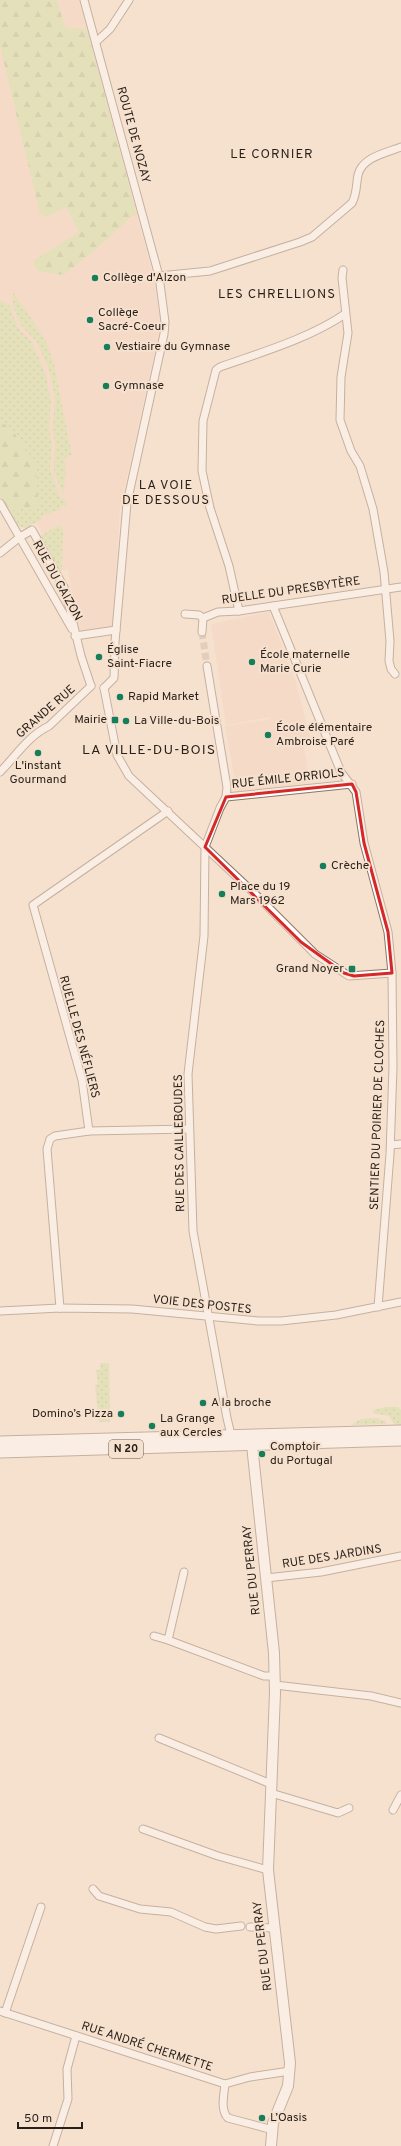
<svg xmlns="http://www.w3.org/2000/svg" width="401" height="2146" font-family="Overpass,sans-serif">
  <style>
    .built { fill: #f3d6bf }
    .grass { fill: url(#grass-dots) }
    .forest { fill: url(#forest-firs) }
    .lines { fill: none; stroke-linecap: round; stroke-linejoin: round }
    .street-tunnel { stroke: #cdb9aa; stroke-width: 7; stroke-dasharray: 7 3.5; stroke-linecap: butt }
    .street-casing { stroke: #8b7767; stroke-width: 9 }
    .secondary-casing { stroke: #8b7767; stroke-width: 12 }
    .primary-casing { stroke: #8b7767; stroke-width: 13 }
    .street { stroke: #fff; stroke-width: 7 }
    .secondary { stroke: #fff; stroke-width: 10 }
    .primary { stroke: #fff; stroke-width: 11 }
    .marked { fill: none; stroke: #d62828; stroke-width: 3; stroke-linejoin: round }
    .poi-dot { fill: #167e59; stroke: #f6e0ce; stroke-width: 1.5 }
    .labels { text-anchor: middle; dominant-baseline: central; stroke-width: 4; stroke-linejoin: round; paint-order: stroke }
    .shield { fill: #f6e0ce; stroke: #65594f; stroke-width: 1 }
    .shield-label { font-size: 11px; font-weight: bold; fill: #271f18 }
    .street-label { font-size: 12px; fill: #271f18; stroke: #f6e0ce }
    .poi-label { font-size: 12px; fill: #271f18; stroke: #f6e0ce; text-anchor: start }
    .neighbourhood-label { font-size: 13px; letter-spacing: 1px; fill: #271f18; stroke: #f6e0ce }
    .quarter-label { font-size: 14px; letter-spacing: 1px; fill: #271f18; stroke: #f6e0ce }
  </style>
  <defs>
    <pattern id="grass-dots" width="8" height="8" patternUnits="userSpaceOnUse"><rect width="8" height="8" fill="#cedfa1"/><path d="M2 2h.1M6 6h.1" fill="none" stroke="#b1bf8a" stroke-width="1.8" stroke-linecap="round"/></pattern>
    <pattern id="forest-firs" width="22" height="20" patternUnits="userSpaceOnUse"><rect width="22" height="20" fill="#cedfa1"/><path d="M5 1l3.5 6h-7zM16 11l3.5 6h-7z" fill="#b1bf8a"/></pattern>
  </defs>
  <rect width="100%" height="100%" fill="#f6e0ce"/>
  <g class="built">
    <polygon points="0,0 79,0 154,278 160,319 159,333 120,509 112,628 82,631 77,627 68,569 58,572 39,537 42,534 36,523 26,528 18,526 0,496"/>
    <polygon points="269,612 296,682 312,744 304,747 310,783 237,791 225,726 271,719 270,717 226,725 211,624"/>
  </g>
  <g class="grass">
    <polygon points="13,292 37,327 47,344 54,364 72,455 65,458 66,476 63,494 54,472 55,445 53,425 55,400 52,382 48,367 36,341 20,324 13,306"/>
    <polygon points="0,301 9,304 18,328 31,341 45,372 51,400 49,430 52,444 50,468 59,495 61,498 66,500 66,506 63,505 60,510 41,516 42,519 26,528 18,526 10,511 24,507 31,510 39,509 35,460 25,450 15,434 0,420"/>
    <polygon points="57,526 61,526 63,530 62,570 58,572 39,537"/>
    <polygon points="100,1363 109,1363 110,1422 99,1422 95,1385 98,1384 96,1370 100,1370"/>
    <polygon points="386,1407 398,1407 401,1410 401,1425 395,1425 389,1416 373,1413 373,1410"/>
    <polygon points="376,1418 385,1421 387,1424 351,1425 361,1419"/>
  </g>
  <g class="forest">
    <polygon points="0,0 57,0 65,27 87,30 137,215 131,217 95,250 63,275 38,271 33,261 79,232 66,207 47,217 40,214 0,46"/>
    <polygon points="0,420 15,434 25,450 35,460 39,509 31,510 24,507 10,511 0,496"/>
  </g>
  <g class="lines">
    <polyline class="street-tunnel" points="202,632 207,666"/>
    <g class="street-casing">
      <g id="street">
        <polyline points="84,0 159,276 165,322 164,334 127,503 115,642 114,678 104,688"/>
        <polyline points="96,42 110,29 129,0"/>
        <polyline points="343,270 342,278 348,333 341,377 340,420 351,451 360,466 373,509 384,572 390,641 389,661 391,669 395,674"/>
        <path d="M159,276L210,271L300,242L312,237L352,203C357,194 356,185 358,175C362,157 386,153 401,147"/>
        <polyline points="0,503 72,629"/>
        <polyline points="0,553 20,537 32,530 65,589 81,656 91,686"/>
        <polyline points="273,606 341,772 356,792 364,843 388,932 392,973 393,1067 390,1154 378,1307"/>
        <path d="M239,611L229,566L210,508L202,471L203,421L216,370L220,367C262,352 308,339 345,314"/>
        <polyline points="185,614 199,615 203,618 218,612 239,611 401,587"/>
        <polyline points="202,632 203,618"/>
        <polyline points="75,636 116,630"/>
        <polyline points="207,666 227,787 226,797 220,808 205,847 204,936 188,1074 193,1231 227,1418 231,1435"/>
        <polyline points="104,688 117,755 129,776 255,894 315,954 349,976 392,973"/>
        <path d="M0,772C16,756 28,736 49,726L91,686"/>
        <polyline points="226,797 352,784"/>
        <polyline points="89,1131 189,1129"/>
        <polyline points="391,1145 401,1144"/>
        <polyline points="60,1308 47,1149 50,1139 55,1136 89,1131 82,1080 33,905 168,811"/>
        <polyline points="0,1311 60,1308 132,1309 258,1321 281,1321 336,1315 401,1302"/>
        <polyline points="184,1572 168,1640 264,1676 274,1676"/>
        <polyline points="266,1578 321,1572 401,1556"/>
        <polyline points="154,1636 168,1640"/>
        <polyline points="275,1685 371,1696 401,1703"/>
        <polyline points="159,1738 271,1784"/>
        <polyline points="271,1793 338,1813 349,1808"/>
        <polyline points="393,1810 401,1795"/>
        <polyline points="143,1829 218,1856 268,1870"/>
        <polyline points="93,1889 99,1896 140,1909 171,1912 205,1927 216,1929 241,1926"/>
        <polyline points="250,1927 274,1928"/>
        <polyline points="0,2011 225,2084 250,2077 290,2071"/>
        <polyline points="5,2013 41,1907"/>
        <path d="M225,2084C224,2095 220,2110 228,2118L273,2130"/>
        <polyline points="53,2146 68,2099 67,2069 76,2036"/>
      </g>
    </g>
    <g class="secondary-casing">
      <polyline id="secondary" points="245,1442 252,1445 274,1653 275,1693 268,1870 290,2063 288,2086 273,2123 271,2146"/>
    </g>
    <g class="primary-casing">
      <g id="primary">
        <polyline points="0,1442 401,1431"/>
        <polyline points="0,1452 401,1440"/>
      </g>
    </g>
    <use href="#street" class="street"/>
    <use href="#secondary" class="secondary"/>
    <use href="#primary" class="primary"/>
  </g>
  <path d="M0 0H401V2146H0ZM352,784L356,792L364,843L388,932L392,973L354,976L344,973L301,942L205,847L226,797Z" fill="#f6e0ce" fill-opacity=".55" fill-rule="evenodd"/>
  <path class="marked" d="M352,784L356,792L364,843L388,932L392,973L354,976L344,973L301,942L205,847L226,797Z"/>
  <g class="poi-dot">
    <circle cx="95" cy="278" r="4"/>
    <circle cx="90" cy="320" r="4"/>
    <circle cx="107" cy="347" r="4"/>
    <circle cx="106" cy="386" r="4"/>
    <circle cx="99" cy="657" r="4"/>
    <circle cx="252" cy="662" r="4"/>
    <circle cx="120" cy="697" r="4"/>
    <rect x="111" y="716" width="8" height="8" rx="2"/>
    <circle cx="126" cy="721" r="4"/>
    <circle cx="268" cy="735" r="4"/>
    <circle cx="38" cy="753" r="4"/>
    <circle cx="323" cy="866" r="4"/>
    <circle cx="222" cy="894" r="4"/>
    <rect x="348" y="965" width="8" height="8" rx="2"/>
    <circle cx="203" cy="1403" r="4"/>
    <circle cx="121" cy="1414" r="4"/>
    <circle cx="152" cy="1426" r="4"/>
    <circle cx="262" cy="1454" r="4"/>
    <circle cx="262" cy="2118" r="4"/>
  </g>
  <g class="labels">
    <rect class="shield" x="109" y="1440" width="34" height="18" rx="3"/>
    <g class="shield-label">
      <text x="126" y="1449">N 20</text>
    </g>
    <g class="street-label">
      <text transform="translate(133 135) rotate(75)">ROUTE DE NOZAY</text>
      <text transform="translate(57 581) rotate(61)">RUE DU GAIZON</text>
      <text transform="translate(291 591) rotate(-8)">RUELLE DU PRESBYTÈRE</text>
      <text transform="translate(46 712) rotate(-41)">GRANDE RUE</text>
      <text transform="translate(288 779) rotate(-6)">RUE ÉMILE ORRIOLS</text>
      <text transform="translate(79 1037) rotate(75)">RUELLE DES NÉFLIERS</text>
      <text transform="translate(378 1115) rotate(-88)">SENTIER DU POIRIER DE CLOCHES</text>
      <text transform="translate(180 1143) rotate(-91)">RUE DES CAILLEBOUDES</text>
      <text transform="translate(202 1305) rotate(6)">VOIE DES POSTES</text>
      <text transform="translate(332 1557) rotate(-9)">RUE DES JARDINS</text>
      <text transform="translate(252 1570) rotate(-96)">RUE DU PERRAY</text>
      <text transform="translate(263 1946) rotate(-97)">RUE DU PERRAY</text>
      <text transform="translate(147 2047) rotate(18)">RUE ANDRÉ CHERMETTE</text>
    </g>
    <g class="poi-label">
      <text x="103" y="278">Collège d'Alzon</text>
      <text x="98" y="313">Collège<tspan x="98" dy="14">Sacré-Coeur</tspan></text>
      <text x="115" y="347">Vestiaire du Gymnase</text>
      <text x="114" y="386">Gymnase</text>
      <text x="107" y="650">Église<tspan x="107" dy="14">Saint-Fiacre</tspan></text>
      <text x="260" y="655">École maternelle<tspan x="260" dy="14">Marie Curie</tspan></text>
      <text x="128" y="697">Rapid Market</text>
      <text x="107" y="720" text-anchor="end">Mairie</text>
      <text x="134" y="721">La Ville-du-Bois</text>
      <text x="276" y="728">École élémentaire<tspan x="276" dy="14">Ambroise Paré</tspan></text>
      <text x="38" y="766" text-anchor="middle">L'instant<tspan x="38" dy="14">Gourmand</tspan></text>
      <text x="331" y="866">Crèche</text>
      <text x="230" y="887">Place du 19<tspan x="230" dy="14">Mars 1962</tspan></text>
      <text x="344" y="969" text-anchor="end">Grand Noyer</text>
      <text x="211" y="1403">A la broche</text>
      <text x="113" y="1414" text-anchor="end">Domino’s Pizza</text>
      <text x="160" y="1419">La Grange<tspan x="160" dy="14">aux Cercles</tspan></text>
      <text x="270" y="1447">Comptoir<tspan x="270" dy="14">du Portugal</tspan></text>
      <text x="270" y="2118">L’Oasis</text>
    </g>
    <g class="neighbourhood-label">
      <text x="272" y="155">LE CORNIER</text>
      <text x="277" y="295">LES CHRELLIONS</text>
      <text x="166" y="486">LA VOIE<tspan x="166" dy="15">DE DESSOUS</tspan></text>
    </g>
    <g class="quarter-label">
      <text x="149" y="750">LA VILLE-DU-BOIS</text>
    </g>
  </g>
  <path d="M18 2122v6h64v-6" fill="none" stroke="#271f18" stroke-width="2"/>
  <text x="24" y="2122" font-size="12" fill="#271f18" stroke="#f6e0ce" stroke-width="3" paint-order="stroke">50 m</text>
</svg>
